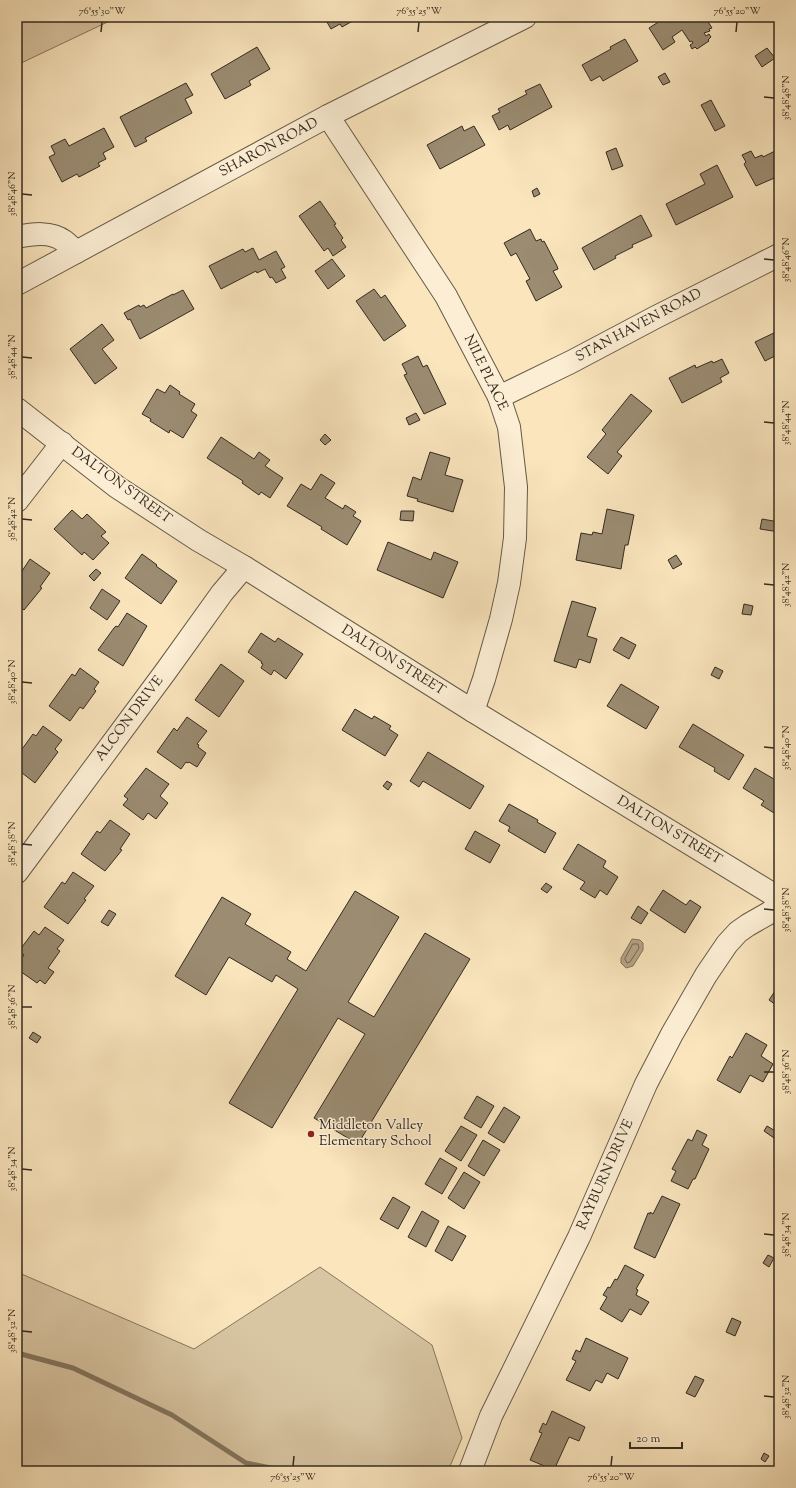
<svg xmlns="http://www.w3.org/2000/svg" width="796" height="1488" font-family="'Sorts Mill Goudy',serif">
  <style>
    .green { fill: #d8c5a2; stroke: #867861 }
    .water { fill: #b7a688; stroke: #83755e }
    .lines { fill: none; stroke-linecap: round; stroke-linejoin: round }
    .shore { stroke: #766854; stroke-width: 1 }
    .stream { stroke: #83755e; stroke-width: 5 }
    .building { fill: #9b8c72; stroke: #342b20 }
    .minor-casing { stroke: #665a47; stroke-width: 24 }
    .minor { stroke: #fceed4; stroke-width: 22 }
    .ticks { fill: none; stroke: #342b20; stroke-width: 1.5 }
    .poi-dot { fill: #8f2418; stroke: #fceed4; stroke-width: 1.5 }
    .labels { text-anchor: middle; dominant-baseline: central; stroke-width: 3; stroke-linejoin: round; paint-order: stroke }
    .street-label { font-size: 14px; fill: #342b20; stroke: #fceed4 }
    .poi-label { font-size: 14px; fill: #342b20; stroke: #fceed4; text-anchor: start }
    .neatline { fill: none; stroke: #342b20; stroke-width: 1.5 }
    .ticks-label { font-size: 10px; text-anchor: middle; fill: #342b20 }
  </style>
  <rect width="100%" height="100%" fill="#fae5bd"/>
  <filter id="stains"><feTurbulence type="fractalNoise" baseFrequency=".005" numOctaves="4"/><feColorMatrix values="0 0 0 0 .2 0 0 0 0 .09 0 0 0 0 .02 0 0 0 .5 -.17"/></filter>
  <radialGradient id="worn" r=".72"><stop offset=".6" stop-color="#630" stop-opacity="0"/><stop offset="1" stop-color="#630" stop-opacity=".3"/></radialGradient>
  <g class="green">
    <polygon points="17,17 118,17 17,65"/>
    <polygon points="320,1267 432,1345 462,1438 448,1471 17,1471 17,1272 194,1349"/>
  </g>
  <polygon class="water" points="632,939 640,940 643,943 643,950 633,966 626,968 621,963 621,958"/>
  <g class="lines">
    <polygon class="shore" points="633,944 638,944 639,948 630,962 627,963 625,959"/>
    <g class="stream">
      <polyline points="17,21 28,17"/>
      <polyline points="17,1353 73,1368 172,1415 246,1463 285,1471"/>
    </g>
  </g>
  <g class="building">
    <polygon points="324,17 364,17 359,20 358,18 342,27 340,24 331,29"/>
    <polygon points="659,17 705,17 712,28 709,29 710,31 704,33 706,36 709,34 711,37 708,40 709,41 697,49 695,47 692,49 690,45 693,43 692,41 690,42 682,30 672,37 675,42 663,50 649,28 660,21 658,18"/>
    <polygon points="625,39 638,61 603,81 600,76 591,81 582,65 611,49 610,47"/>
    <polygon points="257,47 270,69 249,81 251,85 225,99 211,74"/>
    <polygon points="767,48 775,58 762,67 755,56"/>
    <polygon points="665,73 670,82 663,85 658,77"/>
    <polygon points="186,83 193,95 185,99 192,113 145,138 147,141 135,147 120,117"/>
    <polygon points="540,84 552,107 510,130 508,125 499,130 492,116 500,112 498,109 527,94 525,91"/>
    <polygon points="711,100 725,126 715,131 701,105"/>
    <polygon points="462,126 464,131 474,126 485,145 440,169 427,145"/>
    <polygon points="104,128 114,147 103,153 106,159 98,163 100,166 79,177 77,174 62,182 49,157 55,154 51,146 65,139 69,146"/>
    <polygon points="616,148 623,166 612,170 606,152"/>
    <polygon points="779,149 779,176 756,186 744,164 746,162 742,155 751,151 755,158 762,155 763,157"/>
    <polygon points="717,165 733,197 676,225 666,204 705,184 700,174"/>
    <polygon points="537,188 540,194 534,197 532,191"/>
    <polygon points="320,201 336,224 334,225 343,238 341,240 346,247 333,256 328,248 324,251 299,216"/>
    <polygon points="641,215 652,236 632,245 633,247 615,256 616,258 594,270 582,248"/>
    <polygon points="530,229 536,241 541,239 542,242 544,241 557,266 558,269 553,271 562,287 536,301 526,281 530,279 516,253 511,256 504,243"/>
    <polygon points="253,248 259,260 276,251 285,267 281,269 286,278 276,283 272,277 270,278 265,269 257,273 256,271 221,289 209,266 243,249 245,252"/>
    <polygon points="332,259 345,276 328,289 315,271"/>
    <polygon points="374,289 381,298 385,295 406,326 384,341 356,301"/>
    <polygon points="183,290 194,309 140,339 130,319 128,320 124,313 139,305 140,307 144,305 146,308 173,294 173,295"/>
    <polygon points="779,323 779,354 765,361 755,342 778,331 775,325"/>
    <polygon points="102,324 114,340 102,349 117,368 95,384 70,349"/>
    <polygon points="418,356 423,367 427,365 446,404 424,414 404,375 407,374 402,364"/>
    <polygon points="722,359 729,373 720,378 722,382 682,403 669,378 695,365 696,368 712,361 713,363"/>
    <polygon points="170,385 180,392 179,394 195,404 191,411 197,415 183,438 170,430 169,433 150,421 151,419 142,414 157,389 165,393"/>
    <polygon points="631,394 652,411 617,452 622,456 608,474 587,457 606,434 602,430"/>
    <polygon points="416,413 420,420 409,425 406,418"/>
    <polygon points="325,434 331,440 325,445 320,440"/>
    <polygon points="221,437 254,459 259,452 270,460 265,466 283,478 270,498 261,492 259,495 242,483 243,481 207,458"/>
    <polygon points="430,452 450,458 445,475 463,480 453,512 417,501 418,499 407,496 413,477 421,480"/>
    <polygon points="321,474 335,483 325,498 343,509 345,505 356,512 353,516 361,521 347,545 321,529 322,527 287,506 301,484 311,490"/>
    <polygon points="607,509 634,515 628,545 625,545 621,569 576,560 581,533 592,535 593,532 602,534"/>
    <polygon points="72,510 82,519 87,514 106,532 101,536 109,543 93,560 84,552 82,555 54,529"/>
    <polygon points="401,511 414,511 413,521 400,520"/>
    <polygon points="762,519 779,522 779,532 760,529"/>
    <polygon points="388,542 431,560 434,552 458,562 443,598 377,570"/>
    <polygon points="142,554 157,565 156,566 177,581 161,604 125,578"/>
    <polygon points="676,555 682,564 673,569 668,560"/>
    <polygon points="30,559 50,573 40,587 42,588 24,610 17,605 17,570 18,568 22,571"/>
    <polygon points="96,569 101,573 94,581 89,576"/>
    <polygon points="102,589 120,601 107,620 90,608"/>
    <polygon points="572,601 596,608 587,636 597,639 590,663 579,659 576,668 554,661"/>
    <polygon points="744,604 753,606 751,615 742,614"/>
    <polygon points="127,613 147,626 123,666 98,650 114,628 116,626 118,627"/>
    <polygon points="261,633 275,642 278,638 303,654 286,679 274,670 271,675 261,668 263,664 261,663 262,662 248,652"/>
    <polygon points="621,637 636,645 629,659 613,650"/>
    <polygon points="221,664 244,681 219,717 195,700"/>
    <polygon points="715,667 723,671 719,679 711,675"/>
    <polygon points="80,668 99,682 94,689 96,691 83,709 80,707 70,721 49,706 72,674 75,676"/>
    <polygon points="621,684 659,707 646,729 607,706"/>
    <polygon points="355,709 372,719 374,716 391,726 389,729 398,735 385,756 342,730"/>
    <polygon points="187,717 207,731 197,744 199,745 198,747 206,753 197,767 189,762 188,763 186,762 181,769 157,752 174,728 177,731"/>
    <polygon points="693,724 744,755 729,780 714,771 715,768 679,747"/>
    <polygon points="43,726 62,740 55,749 58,752 35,783 17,769 17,756 33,734 36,736"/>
    <polygon points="428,752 484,786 470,809 423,781 419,787 410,781"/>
    <polygon points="146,768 169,784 160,796 168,803 156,819 148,813 143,820 123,805 128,799 124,796"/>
    <polygon points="755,768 779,782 779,816 761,805 764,801 743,788"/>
    <polygon points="387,781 392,784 388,790 383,786"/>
    <polygon points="509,804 538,820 537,822 556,833 545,853 508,831 510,827 499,821"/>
    <polygon points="110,820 130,834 120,849 122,850 105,871 81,854 97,831 100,833"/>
    <polygon points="475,831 500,845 490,863 465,849"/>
    <polygon points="578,844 606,861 603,867 618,877 607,895 600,890 595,898 580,889 585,882 563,869"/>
    <polygon points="73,872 94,886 84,899 86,900 68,924 44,907 62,882 65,884"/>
    <polygon points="546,883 552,887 547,893 541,889"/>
    <polygon points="663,890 686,905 690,900 701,907 685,933 650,910"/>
    <polygon points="355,891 399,917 348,1002 374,1017 425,933 470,959 358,1144 314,1118 365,1034 338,1018 272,1128 229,1103 298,989 276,975 272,982 229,957 206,995 175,976 222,897 251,914 245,924 291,952 287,959 306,971"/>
    <polygon points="638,906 648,913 641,924 631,918"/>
    <polygon points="109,910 116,914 108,926 101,922"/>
    <polygon points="45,927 64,940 57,949 60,951 48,968 54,972 45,984 40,980 37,983 17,969 17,965 24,955 19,951 34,931 39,935"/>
    <polygon points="779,985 779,1007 769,1000"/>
    <polygon points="33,1032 41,1037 37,1043 29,1038"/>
    <polygon points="746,1033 767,1045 761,1056 773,1064 763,1082 750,1075 740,1093 717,1080 730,1056 732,1058"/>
    <polygon points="477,1096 494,1106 481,1128 464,1118"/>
    <polygon points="504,1107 520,1117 504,1143 488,1133"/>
    <polygon points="461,1126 477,1135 461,1161 445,1151"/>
    <polygon points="767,1126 777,1132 774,1138 764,1131"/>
    <polygon points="697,1130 707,1135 702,1145 709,1149 695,1179 693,1179 688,1189 671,1181 676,1171 672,1169 688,1139 692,1141"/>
    <polygon points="483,1140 500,1150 484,1176 468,1166"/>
    <polygon points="440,1158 457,1168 442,1194 425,1184"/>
    <polygon points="464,1172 480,1182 464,1209 448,1198"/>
    <polygon points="662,1196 680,1204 655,1258 634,1248 648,1213 650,1214 650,1212 653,1214"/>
    <polygon points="393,1197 410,1207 398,1229 380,1219"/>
    <polygon points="422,1211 439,1221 426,1247 408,1237"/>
    <polygon points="448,1226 466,1236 452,1261 435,1251"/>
    <polygon points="768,1255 774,1258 769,1267 763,1263"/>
    <polygon points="625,1265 644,1275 636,1289 638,1290 636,1295 649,1302 641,1315 630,1309 622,1322 600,1309 607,1297 603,1295 608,1287 610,1288 615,1279 617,1280"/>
    <polygon points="732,1318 741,1322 735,1336 726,1332"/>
    <polygon points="586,1338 628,1358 618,1379 607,1373 602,1383 596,1380 590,1391 566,1380 576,1361 572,1359 576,1350 580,1352"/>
    <polygon points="695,1376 704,1380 695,1397 686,1393"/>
    <polygon points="552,1411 585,1427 579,1441 569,1437 554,1470 530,1460 542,1433 539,1432 543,1423 546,1425"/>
    <polygon points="764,1453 769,1456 765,1462 761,1459"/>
  </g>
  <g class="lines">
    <g class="minor-casing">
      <g id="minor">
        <polyline points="328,116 446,296 499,397 509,427 516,487 515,538 509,583 501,619 484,679 473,711"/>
        <path d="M17,237C32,234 51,231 64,241C68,244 72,248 76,252"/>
        <polyline points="17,284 328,116 525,17"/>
        <polyline points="499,397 571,362 656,317 779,255"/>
        <polyline points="17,409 117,487 198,540 244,567 473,711 779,898"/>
        <polyline points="17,501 62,443"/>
        <polyline points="17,872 166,671 222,593 244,567"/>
        <polyline points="470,1471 491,1416 579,1237 646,1084 672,1034 706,975 727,944 738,932 748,925 769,913 779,905"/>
      </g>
    </g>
    <use href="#minor" class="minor"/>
  </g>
  <path class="ticks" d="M101,32L102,22M418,32L419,22M736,32L737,22M764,97L774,98M22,194L32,195M764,259L774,260M22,357L32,358M764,422L774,423M22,519L32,520M764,584L774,585M22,682L32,683M764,747L774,748M22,844L32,845M764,909L774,910M22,1007H32M764,1072H774M22,1169L32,1170M764,1234L774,1235M22,1331L32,1332M764,1396L774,1397M293,1466L294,1456M611,1466L612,1456"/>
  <circle class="poi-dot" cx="311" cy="1134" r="4"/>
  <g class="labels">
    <g class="street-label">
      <text transform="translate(269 148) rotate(-28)">SHARON ROAD</text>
      <text transform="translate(639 326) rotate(-28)">STAN HAVEN ROAD</text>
      <text transform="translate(485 373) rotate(64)">NILE PLACE</text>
      <text transform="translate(121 486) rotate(36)">DALTON STREET</text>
      <text transform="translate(393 661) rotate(32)">DALTON STREET</text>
      <text transform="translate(130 719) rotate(-53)">ALCON DRIVE</text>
      <text transform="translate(669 831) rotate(31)">DALTON STREET</text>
      <text transform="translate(606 1175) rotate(-66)">RAYBURN DRIVE</text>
    </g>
    <g class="poi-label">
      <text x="319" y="1126">Middleton Valley<tspan x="319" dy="16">Elementary School</tspan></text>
    </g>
  </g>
  <rect width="796" height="1488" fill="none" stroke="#fae5bd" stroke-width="44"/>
  <path d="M630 1442v6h52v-6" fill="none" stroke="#342b20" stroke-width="2"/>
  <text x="636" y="1442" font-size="12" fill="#342b20" stroke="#fceed4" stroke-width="3" paint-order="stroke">20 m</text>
  <rect x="22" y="22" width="752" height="1444" class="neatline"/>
  <g class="ticks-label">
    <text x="102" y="14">76°55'30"W</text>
    <text x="419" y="14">76°55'25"W</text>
    <text x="737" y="14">76°55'20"W</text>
    <text transform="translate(785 98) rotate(-90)" y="4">38°48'48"N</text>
    <text transform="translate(11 194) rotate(-90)" y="4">38°48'46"N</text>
    <text transform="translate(785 260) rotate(-90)" y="4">38°48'46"N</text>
    <text transform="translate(11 357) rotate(-90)" y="4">38°48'44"N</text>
    <text transform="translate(785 423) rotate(-90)" y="4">38°48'44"N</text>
    <text transform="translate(11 519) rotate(-90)" y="4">38°48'42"N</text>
    <text transform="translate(785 585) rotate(-90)" y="4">38°48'42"N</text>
    <text transform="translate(11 682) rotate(-90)" y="4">38°48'40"N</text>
    <text transform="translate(785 748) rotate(-90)" y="4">38°48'40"N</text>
    <text transform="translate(11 844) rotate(-90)" y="4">38°48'38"N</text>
    <text transform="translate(785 910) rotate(-90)" y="4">38°48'38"N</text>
    <text transform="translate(11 1007) rotate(-90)" y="4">38°48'36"N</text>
    <text transform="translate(785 1072) rotate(-90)" y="4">38°48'36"N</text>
    <text transform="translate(11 1169) rotate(-90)" y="4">38°48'34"N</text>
    <text transform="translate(785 1235) rotate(-90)" y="4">38°48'34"N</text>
    <text transform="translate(11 1331) rotate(-90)" y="4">38°48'32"N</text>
    <text transform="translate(785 1397) rotate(-90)" y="4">38°48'32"N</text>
    <text x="293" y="1480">76°55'25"W</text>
    <text x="611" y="1480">76°55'20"W</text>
  </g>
  <rect width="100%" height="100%" filter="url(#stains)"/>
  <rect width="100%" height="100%" fill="url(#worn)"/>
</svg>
